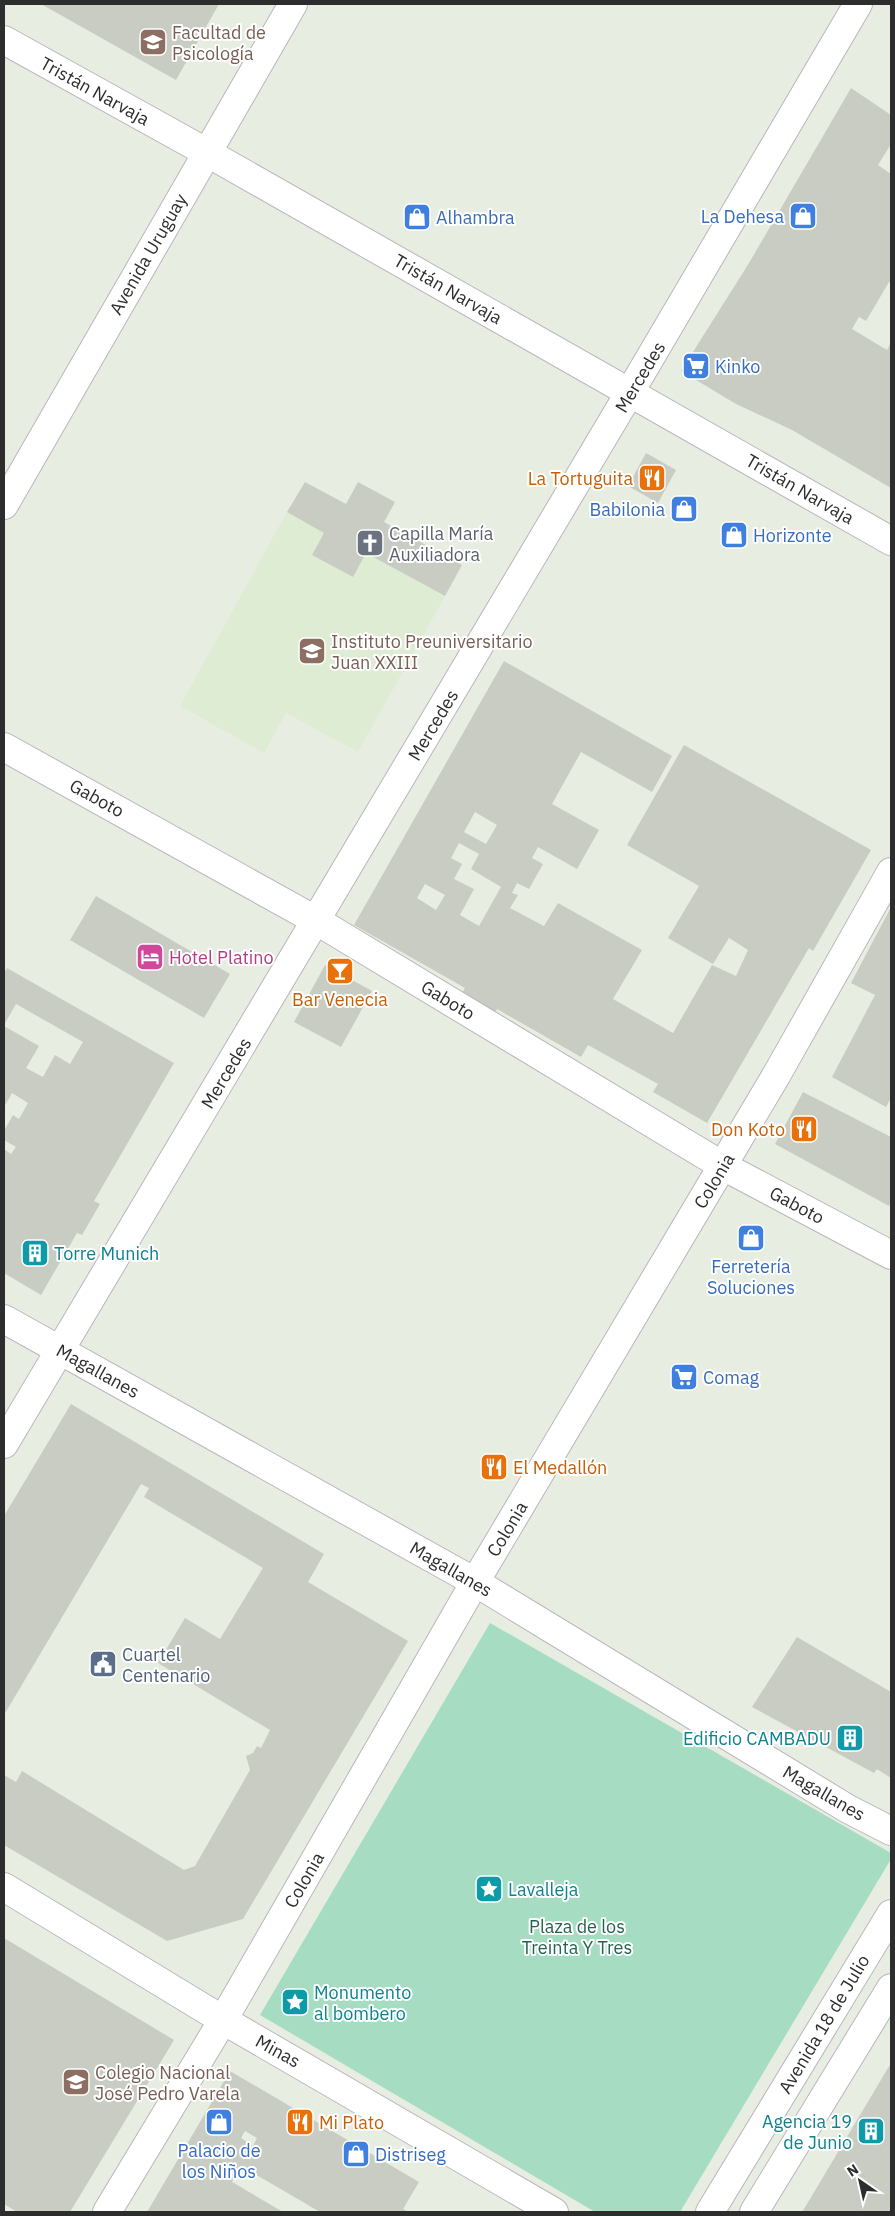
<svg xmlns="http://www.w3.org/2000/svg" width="895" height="2216" font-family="'IBM Plex Sans',sans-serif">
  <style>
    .education { fill: #deecd3 }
    .green { fill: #a5dcc2 }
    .building { fill: #c8ccc3; fill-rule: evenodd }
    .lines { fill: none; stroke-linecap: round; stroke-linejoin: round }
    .minor-casing { stroke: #bbb5bf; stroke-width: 30 }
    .tertiary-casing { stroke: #bbb5bf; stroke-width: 30 }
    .secondary-casing { stroke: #bbb5bf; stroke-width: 30 }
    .minor { stroke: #fff; stroke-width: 28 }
    .tertiary { stroke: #fff; stroke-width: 28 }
    .secondary { stroke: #fff; stroke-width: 28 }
    .labels { text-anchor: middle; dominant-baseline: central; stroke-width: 4; stroke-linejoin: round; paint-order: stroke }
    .education-label { font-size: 18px; fill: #785e54; stroke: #fff; text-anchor: start }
    .street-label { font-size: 18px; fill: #2d2d2d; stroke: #fff }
    .shop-label { font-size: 18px; fill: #366cbe; stroke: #fff; text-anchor: start }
    .food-label { font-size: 18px; fill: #c56008; stroke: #fff; text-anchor: end }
    .worship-label { font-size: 18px; fill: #5b616d; stroke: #fff; text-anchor: start }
    .hotel-label { font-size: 18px; fill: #b23c85; stroke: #fff; text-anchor: start }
    .culture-label { font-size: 18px; fill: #0d838f; stroke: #fff; text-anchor: start }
    .service-label { font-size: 18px; fill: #4e5e75; stroke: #fff; text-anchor: start }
    .park-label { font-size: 18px; fill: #24634e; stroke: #fff }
  </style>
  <rect width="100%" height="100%" fill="#e8ede1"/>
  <polygon class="education" points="287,512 324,533 312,555 352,577 366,553 445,596 358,752 286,713 264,753 180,706"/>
  <polygon class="green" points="490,1623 891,1853 891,1859 680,2212 595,2212 260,2015"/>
  <g class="building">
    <polygon points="41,4 219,4 176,80"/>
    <polygon points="851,88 891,115 891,144 878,165 891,174 891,283 889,282 866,321 859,317 852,329 887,350 891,342 891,488 792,430 736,404 681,371 749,263"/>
    <polygon points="646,453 676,470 658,503 628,486"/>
    <polygon points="305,482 346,504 358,482 395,502 384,522 462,565 445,596 366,553 353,577 312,555 324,533 287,512"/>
    <path d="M504,661L672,756L652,792L581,752L552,804L599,830L577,869L538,847L532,858L543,864L529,889L517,883L512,893L518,895L510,908L544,926L558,903L642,950L613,999L673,1033L712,965L736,976L748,950L729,938L713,964L668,938L699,886L627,845L684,745L871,850L813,951L809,948L707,1123L653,1092L658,1084L588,1045L581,1057L497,1009L494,1015L461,995L465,988L354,925ZM475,812L497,825L486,844L464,832ZM459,843L479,854L471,869L501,887L479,926L460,915L474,889L454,879L462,864L451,858ZM425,884L445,895L436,910L417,898Z"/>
    <polygon points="96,896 230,974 204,1018 70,940"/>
    <polygon points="891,907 891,1098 886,1107 832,1077 875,995 851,983"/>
    <polygon points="325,965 372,991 341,1047 294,1022"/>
    <polygon points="7,968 174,1063 94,1201 100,1204 82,1235 77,1233 41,1295 4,1273 4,1149 11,1154 16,1147 4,1140 4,1131 13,1115 19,1119 28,1103 12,1093 4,1107 4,1026 39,1046 26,1068 43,1077 55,1055 70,1064 83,1042 16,1004 4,1025 4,973"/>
    <polygon points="803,1092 891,1137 891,1201 889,1206 775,1144"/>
    <polygon points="71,1404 324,1554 308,1582 408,1641 243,1919 167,1941 4,1845 4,1775 16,1782 22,1771 184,1870 195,1866 250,1770 246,1756 253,1753 257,1746 261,1748 270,1730 158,1663 185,1618 220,1639 263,1568 144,1497 149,1488 141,1484 4,1715 4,1516"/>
    <polygon points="797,1637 891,1692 891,1778 877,1769 874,1773 752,1707"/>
    <polygon points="4,1938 174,2040 70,2212 17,2212 4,2204"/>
    <polygon points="891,2063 891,2212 802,2212 810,2199"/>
    <path d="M230,2071L419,2182L403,2209L409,2212H320L241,2166L232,2182L283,2212H147ZM245,2131L257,2138L253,2146L241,2138Z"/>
  </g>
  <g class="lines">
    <g class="minor-casing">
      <g id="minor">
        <polyline points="4,40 206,152 891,541"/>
        <polyline points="4,747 317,921 723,1166 891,1255"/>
        <polyline points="4,1444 630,392 858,4"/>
        <polyline points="107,2212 223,2020 475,1582 777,1074 891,872"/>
      </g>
    </g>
    <g class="tertiary-casing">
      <g id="tertiary">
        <polyline points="4,505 293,4"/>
        <polyline points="4,1319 475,1582 848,1809 891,1831"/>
        <polyline points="4,1887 223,2020 554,2212"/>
      </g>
    </g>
    <g class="secondary-casing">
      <g id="secondary">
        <polyline points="710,2212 891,1914"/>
        <polyline points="754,2212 891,1988"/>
      </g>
    </g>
    <use href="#minor" class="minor"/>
    <use href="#tertiary" class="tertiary"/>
    <use href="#secondary" class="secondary"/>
  </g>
  <defs>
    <g id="university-square" transform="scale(1.4375)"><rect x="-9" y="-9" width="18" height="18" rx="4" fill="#8d6e63" stroke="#fff"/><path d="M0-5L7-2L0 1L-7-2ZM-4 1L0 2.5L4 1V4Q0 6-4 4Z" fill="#fff"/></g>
    <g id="shop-square" transform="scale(1.4375)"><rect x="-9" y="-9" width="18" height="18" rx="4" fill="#3f7fe0" stroke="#fff"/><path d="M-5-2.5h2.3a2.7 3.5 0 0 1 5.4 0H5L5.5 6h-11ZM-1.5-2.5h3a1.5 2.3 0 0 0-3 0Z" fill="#fff"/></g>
    <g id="supermarket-square" transform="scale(1.4375)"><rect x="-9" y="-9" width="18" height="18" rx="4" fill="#3f7fe0" stroke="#fff"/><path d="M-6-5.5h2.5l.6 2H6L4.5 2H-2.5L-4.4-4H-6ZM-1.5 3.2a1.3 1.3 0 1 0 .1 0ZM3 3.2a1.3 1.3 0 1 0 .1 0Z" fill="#fff"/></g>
    <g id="restaurant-square" transform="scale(1.4375)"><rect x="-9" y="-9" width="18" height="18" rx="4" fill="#e8710a" stroke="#fff"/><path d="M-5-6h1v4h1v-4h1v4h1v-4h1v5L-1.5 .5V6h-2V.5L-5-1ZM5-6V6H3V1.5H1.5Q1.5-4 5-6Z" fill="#fff"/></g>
    <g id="church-square" transform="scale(1.4375)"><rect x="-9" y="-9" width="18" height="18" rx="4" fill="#6b7280" stroke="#fff"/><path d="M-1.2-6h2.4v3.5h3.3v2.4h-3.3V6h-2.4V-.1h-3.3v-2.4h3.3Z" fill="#fff"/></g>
    <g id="school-square" transform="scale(1.4375)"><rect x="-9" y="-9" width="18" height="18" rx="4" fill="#8d6e63" stroke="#fff"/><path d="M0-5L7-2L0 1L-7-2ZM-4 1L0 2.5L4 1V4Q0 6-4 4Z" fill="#fff"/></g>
    <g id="hotel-square" transform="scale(1.4375)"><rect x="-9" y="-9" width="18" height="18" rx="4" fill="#d1479c" stroke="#fff"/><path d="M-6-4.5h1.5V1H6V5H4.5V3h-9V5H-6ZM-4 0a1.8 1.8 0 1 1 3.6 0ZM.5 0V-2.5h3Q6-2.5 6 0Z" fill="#fff"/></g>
    <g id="bar-square" transform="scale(1.4375)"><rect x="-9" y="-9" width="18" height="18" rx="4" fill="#e8710a" stroke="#fff"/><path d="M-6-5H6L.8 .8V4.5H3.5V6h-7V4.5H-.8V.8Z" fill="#fff"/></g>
    <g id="building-square" transform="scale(1.4375)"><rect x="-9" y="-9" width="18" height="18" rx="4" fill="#0f9aa8" stroke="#fff"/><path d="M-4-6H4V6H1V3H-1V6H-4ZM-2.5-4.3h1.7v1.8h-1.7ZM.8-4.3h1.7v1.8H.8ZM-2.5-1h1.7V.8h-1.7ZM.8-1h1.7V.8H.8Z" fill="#fff"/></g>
    <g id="civic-square" transform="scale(1.4375)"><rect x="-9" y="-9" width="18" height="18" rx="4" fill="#5c6f8a" stroke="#fff"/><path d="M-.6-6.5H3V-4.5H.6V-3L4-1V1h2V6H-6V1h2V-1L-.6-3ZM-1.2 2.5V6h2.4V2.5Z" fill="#fff"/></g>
    <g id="sight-square" transform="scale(1.4375)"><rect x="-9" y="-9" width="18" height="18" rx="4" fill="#0f9aa8" stroke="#fff"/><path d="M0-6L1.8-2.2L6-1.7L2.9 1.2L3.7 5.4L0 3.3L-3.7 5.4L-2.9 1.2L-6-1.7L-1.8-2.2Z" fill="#fff"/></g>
  </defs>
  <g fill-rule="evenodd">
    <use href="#university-square" x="153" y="42"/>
    <use href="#shop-square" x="803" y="216"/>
    <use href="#shop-square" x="417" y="217"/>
    <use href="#supermarket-square" x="696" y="366"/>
    <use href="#restaurant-square" x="652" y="478"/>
    <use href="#shop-square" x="684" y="509"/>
    <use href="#shop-square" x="734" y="535"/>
    <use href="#church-square" x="370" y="543"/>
    <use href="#school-square" x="312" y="651"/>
    <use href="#hotel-square" x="150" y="957"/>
    <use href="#bar-square" x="340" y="971"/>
    <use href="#restaurant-square" x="804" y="1129"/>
    <use href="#shop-square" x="751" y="1238"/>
    <use href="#building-square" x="35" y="1253"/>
    <use href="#supermarket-square" x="684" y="1377"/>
    <use href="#restaurant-square" x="494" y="1467"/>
    <use href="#civic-square" x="103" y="1664"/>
    <use href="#building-square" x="850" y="1738"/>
    <use href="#sight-square" x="489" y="1889"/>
    <use href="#sight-square" x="295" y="2002"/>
    <use href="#school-square" x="76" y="2082"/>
    <use href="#shop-square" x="219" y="2122"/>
    <use href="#restaurant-square" x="300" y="2122"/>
    <use href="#building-square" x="871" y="2131"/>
    <use href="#shop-square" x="356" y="2154"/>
  </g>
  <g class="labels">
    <g class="education-label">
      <text x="172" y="32">Facultad de<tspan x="172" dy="21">Psicología</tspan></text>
      <text x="331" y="641">Instituto Preuniversitario<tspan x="331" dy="21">Juan XXIII</tspan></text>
      <text x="95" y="2072">Colegio Nacional<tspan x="95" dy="21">José Pedro Varela</tspan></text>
    </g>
    <g class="street-label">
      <text transform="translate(95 91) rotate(29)">Tristán Narvaja</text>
      <text transform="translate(148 254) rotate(-60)">Avenida Uruguay</text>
      <text transform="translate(448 289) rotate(30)">Tristán Narvaja</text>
      <text transform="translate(640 377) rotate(-59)">Mercedes</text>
      <text transform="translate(800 489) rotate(30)">Tristán Narvaja</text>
      <text transform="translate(433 725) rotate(-59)">Mercedes</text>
      <text transform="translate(97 798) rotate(29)">Gaboto</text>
      <text transform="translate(448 1000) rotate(31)">Gaboto</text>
      <text transform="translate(226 1073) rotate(-59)">Mercedes</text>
      <text transform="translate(714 1181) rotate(-59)">Colonia</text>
      <text transform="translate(797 1205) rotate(28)">Gaboto</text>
      <text transform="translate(98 1371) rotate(29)">Magallanes</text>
      <text transform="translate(507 1529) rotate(-59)">Colonia</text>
      <text transform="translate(451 1569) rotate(30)">Magallanes</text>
      <text transform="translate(824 1793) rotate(30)">Magallanes</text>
      <text transform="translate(304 1880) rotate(-60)">Colonia</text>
      <text transform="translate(824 2024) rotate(-59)">Avenida 18 de Julio</text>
      <text transform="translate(278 2051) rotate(29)">Minas</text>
    </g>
    <g class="shop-label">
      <text x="784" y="216" text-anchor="end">La Dehesa</text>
      <text x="436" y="217">Alhambra</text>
      <text x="715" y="366">Kinko</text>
      <text x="665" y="509" text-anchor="end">Babilonia</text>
      <text x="753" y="535">Horizonte</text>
      <text x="751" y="1266" text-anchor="middle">Ferretería<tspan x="751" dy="21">Soluciones</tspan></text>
      <text x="703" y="1377">Comag</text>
      <text x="219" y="2150" text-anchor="middle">Palacio de<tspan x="219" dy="21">los Niños</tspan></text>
      <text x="375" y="2154">Distriseg</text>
    </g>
    <g class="food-label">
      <text x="633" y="478">La Tortuguita</text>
      <text x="340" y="999" text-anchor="middle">Bar Venecia</text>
      <text x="785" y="1129">Don Koto</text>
      <text x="513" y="1467" text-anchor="start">El Medallón</text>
      <text x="319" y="2122" text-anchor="start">Mi Plato</text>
    </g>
    <g class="worship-label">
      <text x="389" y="533">Capilla María<tspan x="389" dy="21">Auxiliadora</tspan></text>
    </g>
    <g class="hotel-label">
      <text x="169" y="957">Hotel Platino</text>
    </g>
    <g class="culture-label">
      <text x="54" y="1253">Torre Munich</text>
      <text x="831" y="1738" text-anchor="end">Edificio CAMBADU</text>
      <text x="508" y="1889">Lavalleja</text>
      <text x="314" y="1992">Monumento<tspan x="314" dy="21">al bombero</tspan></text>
      <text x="852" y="2121" text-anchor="end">Agencia 19<tspan x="852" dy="21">de Junio</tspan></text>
    </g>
    <g class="service-label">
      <text x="122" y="1654">Cuartel<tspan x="122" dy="21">Centenario</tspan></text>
    </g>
    <g class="park-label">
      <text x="577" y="1926">Plaza de los<tspan x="577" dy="21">Treinta Y Tres</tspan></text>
    </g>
  </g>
  <rect width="895" height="2216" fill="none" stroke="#2d2d2d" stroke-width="10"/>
  <g transform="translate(860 2181) rotate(326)" stroke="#ffffff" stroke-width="4" paint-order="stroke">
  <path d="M0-4L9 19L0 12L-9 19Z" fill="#2d2d2d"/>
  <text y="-8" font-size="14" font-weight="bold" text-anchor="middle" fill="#2d2d2d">N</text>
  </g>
</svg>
